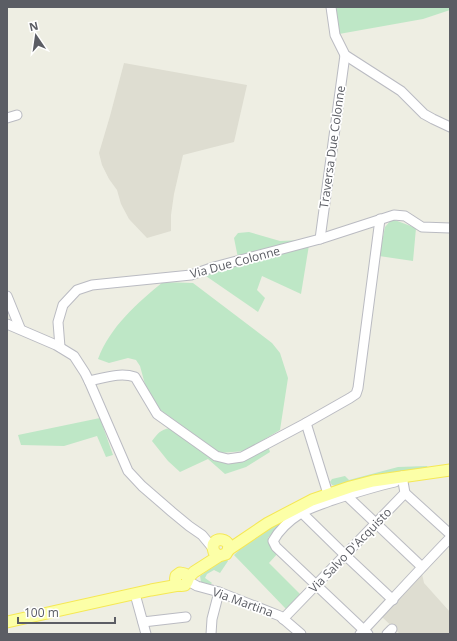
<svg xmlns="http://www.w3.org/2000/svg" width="457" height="641" font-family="'Open Sans',sans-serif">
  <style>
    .education { fill: #deddd1 }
    .green { fill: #bee7c6 }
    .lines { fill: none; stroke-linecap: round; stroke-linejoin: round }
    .minor-casing { stroke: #babbc2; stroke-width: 11 }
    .major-casing { stroke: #f5e855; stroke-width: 13 }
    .minor { stroke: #fff; stroke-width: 9 }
    .major { stroke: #fcffa7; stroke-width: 11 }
    .labels { text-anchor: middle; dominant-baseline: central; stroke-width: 3.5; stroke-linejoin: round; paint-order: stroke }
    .street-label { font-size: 12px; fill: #5b5d64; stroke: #fff }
  </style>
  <rect width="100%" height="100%" fill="#eeeee3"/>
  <g class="education">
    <polygon points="124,63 247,85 234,142 183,155 174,194 171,215 171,231 147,238 129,219 121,204 117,190 109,179 102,165 99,153 110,116"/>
    <polygon points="422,574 424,583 450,612 450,634 400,634 381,616"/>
  </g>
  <g class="green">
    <polygon points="335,7 346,7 346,8 391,7 450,7 450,10 423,19 339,34"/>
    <polygon points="392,219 416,228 413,261 379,256 385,227"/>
    <polygon points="249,232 280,241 304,240 238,258 234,238 238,233"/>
    <polygon points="309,245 301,294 262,276 257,290 265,298 258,312 203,274"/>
    <path d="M163,282L193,283L272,343L280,353L288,378L280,430L245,451L220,453L159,409L146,388L140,366L136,360L128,358L109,363L98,359C110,327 137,303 163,282Z"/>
    <polygon points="100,418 113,455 106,457 97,436 64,446 21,445 18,435"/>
    <path d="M170,428L221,461L268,446L270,452L246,467L225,474L208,459L180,472L168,461L152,441C158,433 160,430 170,428Z"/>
    <polygon points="427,466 428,468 373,477 336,486 332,485 330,482 332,479 345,476 349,480 398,467"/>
    <polygon points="282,521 268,538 268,543 278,553 269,563 300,594 286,609 234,555 240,549"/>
    <polygon points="226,558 228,561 220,573 214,570 207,574 205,578 212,583 210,585 201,582 200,576"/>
  </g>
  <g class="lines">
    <g class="minor-casing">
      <g id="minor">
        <polyline points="331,7 335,35 345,55 401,91 424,114 433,119 450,127"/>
        <polyline points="7,118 17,115"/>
        <polyline points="320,239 345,55"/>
        <polyline points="7,296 20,328"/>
        <polyline points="7,324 56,345 74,356 85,373 89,381 128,471 142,486 172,512 189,526 202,535 212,547"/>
        <polyline points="60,347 58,322 63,305 77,290 92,285 191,275 214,267 320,239 394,215 405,216 422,227 450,228"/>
        <path d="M89,381C104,378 120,372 135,377L157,414L216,456L228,459L242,457L306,423L350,398L356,394L358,388L380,219"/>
        <polyline points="306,423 328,494"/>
        <polyline points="405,493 450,534"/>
        <polyline points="346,495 422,567"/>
        <polyline points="298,509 345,555 393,600"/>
        <polyline points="188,581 197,586 219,592 280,616 301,634"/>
        <polyline points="135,594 146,634"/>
        <polyline points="283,619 405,493 402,476"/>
        <polyline points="143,622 186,617"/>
        <polyline points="211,634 212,619 219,592"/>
        <path d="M360,634C390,602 419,570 450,538"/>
        <path d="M368,634L276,547L273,541C279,530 290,520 301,513C310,508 320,505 330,501C351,494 373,487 395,482"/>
        <polyline points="387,634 392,629"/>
      </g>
    </g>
    <g class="major-casing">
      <g id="major">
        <polyline points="228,550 268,523 312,500 350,487 373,481 450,470"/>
        <path d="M188,579L185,574L180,573L176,576C174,583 178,587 185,585L187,582L189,577L194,572L219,556L226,554C238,538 207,533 214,552L219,556"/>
        <polyline points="7,622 151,590 179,585"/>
      </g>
    </g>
    <use href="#minor" class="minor"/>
    <use href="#major" class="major"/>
  </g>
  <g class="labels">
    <g class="street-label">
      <text transform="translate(332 147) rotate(-82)">Traversa Due Colonne</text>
      <text transform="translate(235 262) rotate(-15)">Via Due Colonne</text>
      <text transform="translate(350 550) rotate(-46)">Via Salvo D'Acquisto</text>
      <text transform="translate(243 602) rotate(20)">Via Martina</text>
    </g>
  </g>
  <rect width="457" height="641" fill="none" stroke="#5b5d64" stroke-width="16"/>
  <g transform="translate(36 36) rotate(347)" stroke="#ffffff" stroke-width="3" paint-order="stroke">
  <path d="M0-3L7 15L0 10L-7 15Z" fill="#5b5d64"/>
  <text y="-6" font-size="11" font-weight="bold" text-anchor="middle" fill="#5b5d64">N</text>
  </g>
  <path d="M18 617v6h97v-6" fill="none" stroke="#5b5d64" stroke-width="2"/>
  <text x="24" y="617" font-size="12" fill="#5b5d64" stroke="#ffffff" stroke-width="3" paint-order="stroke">100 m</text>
</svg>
